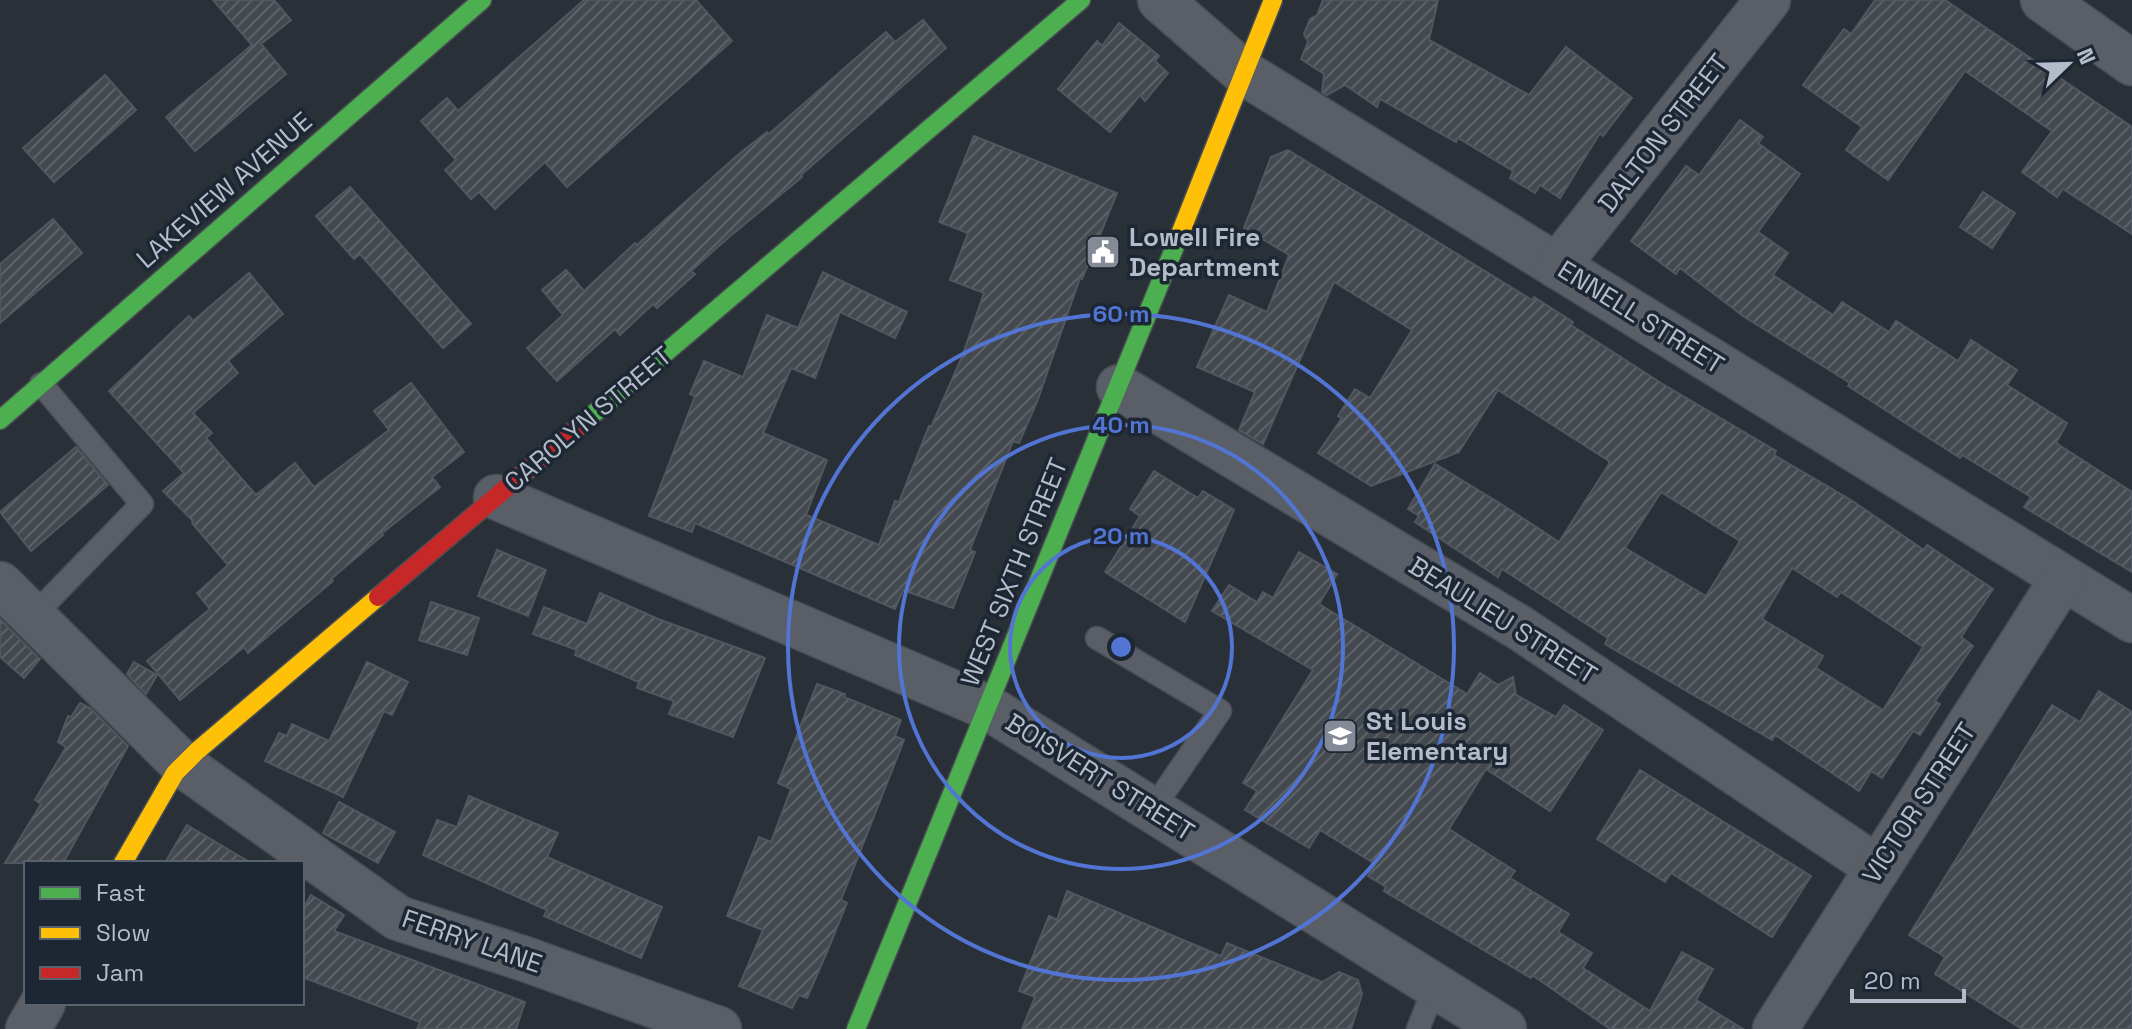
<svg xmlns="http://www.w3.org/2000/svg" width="2132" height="1029" font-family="'Space Grotesk',sans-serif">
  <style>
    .building { fill: url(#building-hatch); stroke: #52575f; stroke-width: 2; fill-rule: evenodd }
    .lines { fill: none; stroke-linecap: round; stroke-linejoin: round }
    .lane-casing { stroke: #484c53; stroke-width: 25 }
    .street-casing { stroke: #484c53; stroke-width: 47 }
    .fast-casing { stroke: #484c53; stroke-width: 21 }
    .slow-casing { stroke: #484c53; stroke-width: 21 }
    .jam-casing { stroke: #484c53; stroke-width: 21 }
    .lane { stroke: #5a5e66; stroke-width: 22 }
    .street { stroke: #5a5e66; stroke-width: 44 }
    .fast { stroke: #4caf50; stroke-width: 18 }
    .slow { stroke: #ffc107; stroke-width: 18 }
    .jam { stroke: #c62828; stroke-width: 18 }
    .ring { fill: none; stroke: #5274d3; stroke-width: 4 }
    .labels { text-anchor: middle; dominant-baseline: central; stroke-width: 7; stroke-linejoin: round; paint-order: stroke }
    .street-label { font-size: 26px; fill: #b4bcc9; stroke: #1d2633 }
    .poi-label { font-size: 26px; font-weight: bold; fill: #b4bcc9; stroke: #1d2633; text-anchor: start }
    .centre { fill: #5274d3; stroke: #1d2633; stroke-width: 4 }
    .ring-label { font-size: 24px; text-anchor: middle; font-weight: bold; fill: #5274d3; stroke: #1d2633; stroke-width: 7; stroke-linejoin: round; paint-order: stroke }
  </style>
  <defs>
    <pattern id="building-hatch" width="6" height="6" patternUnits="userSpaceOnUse" patternTransform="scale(2)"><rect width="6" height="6" fill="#444950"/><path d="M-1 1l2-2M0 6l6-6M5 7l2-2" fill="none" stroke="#5d6168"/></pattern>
  </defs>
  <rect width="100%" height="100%" fill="#2a3038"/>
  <g class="building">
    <polygon points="213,0 274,0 291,20 261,44 286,74 195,151 166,117 252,45"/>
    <polygon points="584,0 696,0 732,41 567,187 545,162 495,209 479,192 471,199 445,170 456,160 421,121 447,98 458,111"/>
    <polygon points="1323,0 1438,0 1429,40 1529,95 1566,47 1632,98 1603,136 1600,133 1560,198 1540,185 1535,193 1510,178 1513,171 1458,138 1456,142 1380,99 1377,107 1345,85 1327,95 1322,92 1324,74 1301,59 1308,42 1304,34 1310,19 1317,15"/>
    <polygon points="1875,0 1945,0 2132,127 2132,234 2063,189 2057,197 2022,172 2052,131 1965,71 1888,180 1846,150 1862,127 1803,85 1844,29 1851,34"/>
    <polygon points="923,20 946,48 801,175 802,177 729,237 691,271 695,274 657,308 653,304 620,335 615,329 557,381 527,348 563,315 542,290 566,270 584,291 635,243 637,245 739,154 767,132 769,134 886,32 895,42"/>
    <polygon points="1119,23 1159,56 1155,61 1168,73 1145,101 1140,95 1110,132 1058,89 1097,41 1102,46"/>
    <polygon points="105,75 136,110 54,182 23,148"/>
    <polygon points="1740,120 1763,137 1758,143 1800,174 1758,232 1788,253 1773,275 1833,315 1842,302 1889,332 1896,321 1958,361 1971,340 2017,370 2007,385 2067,423 2056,443 2132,492 2132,572 2024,507 2031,497 1962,455 1960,458 1848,386 1850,383 1743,316 1680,268 1676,274 1631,241 1686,166 1699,175"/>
    <polygon points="974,136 1117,193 1082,279 1080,278 1037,402 1019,443 1013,441 970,550 975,552 953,608 903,590 895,609 695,523 692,532 649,516 695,396 690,394 704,361 743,377 767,315 798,328 823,272 907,312 895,338 840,312 815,378 791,368 763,433 827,460 806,515 879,545 895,501 899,502 929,426 931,427 962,357 984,293 950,280 968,233 939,222"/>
    <path d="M1288,150L1532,300L1534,297L1573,322L1571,325L1661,383L1776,451L1774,455L1851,500L1924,550L1927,545L1993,589L1961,637L1973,646L1935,701L1940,704L1920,735L1913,731L1882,778L1871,771L1859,791L1775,735L1772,740L1605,644L1608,638L1502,569L1498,577L1415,522L1419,516L1408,509L1435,464L1501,504L1559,542L1609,464V461L1498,390L1459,452L1371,486L1318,453L1342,418L1338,416L1355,389L1370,398L1412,330L1334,282L1263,444L1239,430L1255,392L1197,367L1229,295L1267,312L1289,255L1244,228L1271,157ZM1661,492L1740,541L1706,596L1625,548ZM1792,568L1837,597L1841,592L1923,647L1883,710L1816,668L1823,656L1762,619Z"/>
    <polygon points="350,187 471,324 443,348 360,254 354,259 316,216"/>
    <polygon points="1983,192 2015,213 1992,248 1960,227"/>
    <polygon points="53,219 82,253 0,323 0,264"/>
    <polygon points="249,273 283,314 228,361 238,373 193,413 212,433 206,438 256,495 295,463 314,487 389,430 374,411 411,383 464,452 432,477 440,487 381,534 383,535 331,579 333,581 248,653 244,647 180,700 147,661 210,609 197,593 228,565 192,523 193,521 163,491 184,473 109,391 189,316 193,321"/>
    <polygon points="76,447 108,485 31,551 0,512"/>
    <polygon points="1154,471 1198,498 1203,491 1234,510 1185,622 1105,572 1140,516 1130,509"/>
    <polygon points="497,550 546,570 528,616 478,596"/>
    <polygon points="1299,552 1337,574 1319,604 1467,694 1480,673 1498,685 1513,677 1516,695 1556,717 1564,705 1603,730 1550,811 1486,769 1449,829 1515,871 1510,878 1569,914 1558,932 1592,953 1583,968 1650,1011 1682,952 1713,969 1696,1000 1743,1029 1610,1029 1532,975 1531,978 1384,891 1386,887 1368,876 1375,864 1320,830 1309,848 1245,810 1257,791 1243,783 1313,670 1212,611 1229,585 1257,602 1263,592 1273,598"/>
    <polygon points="600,593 658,619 765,658 733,737 669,714 674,701 637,688 639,682 575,655 577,650 533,634 544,607 587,624"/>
    <polygon points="431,602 479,618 467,655 419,640"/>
    <polygon points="0,619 40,659 24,678 0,657"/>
    <polygon points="134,662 157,675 146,694 127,674"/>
    <polygon points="367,662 408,682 392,715 384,711 343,797 265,761 279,733 287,736 292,724 329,741"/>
    <polygon points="817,684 845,694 844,697 901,720 895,736 904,740 841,900 847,903 827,952 807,998 799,995 792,1008 739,986 763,930 727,916 759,837 771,842 791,789 778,783"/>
    <polygon points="2099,691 2132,712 2132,1029 2022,1029 1935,974 1945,957 1909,935 2052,705 2080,722"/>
    <polygon points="80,703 90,708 128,746 63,863 5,863 41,804 35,800 66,747 58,742 68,716 71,717"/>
    <polygon points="1640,770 1811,876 1772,937 1671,873 1665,882 1597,839"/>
    <polygon points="469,796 558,833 547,857 662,907 641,958 544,916 547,910 423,855 437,820 457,827"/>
    <polygon points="339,802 395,832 378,863 323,833"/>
    <polygon points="187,825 251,863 165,863"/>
    <polygon points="1067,891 1221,956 1227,943 1322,982 1339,972 1358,980 1362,994 1351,1029 1022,1029 1035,997 1019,991 1049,916 1057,920"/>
    <polygon points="311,895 344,915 334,931 525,1002 516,1029 417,1029 420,1022 305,978 302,983 302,910"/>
  </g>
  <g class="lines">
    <g class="lane-casing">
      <g id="lane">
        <polyline points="34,615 142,504 41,384"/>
        <polyline points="1097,638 1220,711 1152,810"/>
        <polyline points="1418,1029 1435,986"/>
      </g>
    </g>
    <g class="street-casing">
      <g id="street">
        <polyline points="1160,0 1244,73 2132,620"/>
        <polyline points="2043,0 2132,63"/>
        <polyline points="1557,266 1768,0"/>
        <polyline points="1119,387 1520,628 1878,868"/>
        <polyline points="496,497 987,707 1504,1029"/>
        <polyline points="0,584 183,765 398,918 525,959 719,1029"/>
        <polyline points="28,1029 43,1003"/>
        <polyline points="1775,1029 2063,578"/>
      </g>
    </g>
    <g class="fast-casing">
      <g id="fast">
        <polyline points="0,420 482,0"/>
        <polyline points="584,422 1081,0"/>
        <polyline points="856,1029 1178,239"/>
      </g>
    </g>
    <g class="slow-casing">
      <g id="slow">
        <polyline points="1178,239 1273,0"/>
        <polyline points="123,863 175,773 197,751 378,597"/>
      </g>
    </g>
    <g class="jam-casing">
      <polyline id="jam" points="378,597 584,422"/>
    </g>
    <use href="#lane" class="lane"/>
    <use href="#street" class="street"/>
    <use href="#fast" class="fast"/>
    <use href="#slow" class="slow"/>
    <use href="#jam" class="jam"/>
  </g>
  <g class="ring">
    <circle cx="1121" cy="647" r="111"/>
    <circle cx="1121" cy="647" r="222"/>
    <circle cx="1121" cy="647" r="333"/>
  </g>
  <defs>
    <g id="civic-square" transform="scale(1.8)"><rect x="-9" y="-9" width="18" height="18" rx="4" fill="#848b96" stroke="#1d2633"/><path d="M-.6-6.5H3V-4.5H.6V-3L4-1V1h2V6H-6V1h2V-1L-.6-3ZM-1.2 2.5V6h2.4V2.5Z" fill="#fff"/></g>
    <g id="school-square" transform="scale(1.8)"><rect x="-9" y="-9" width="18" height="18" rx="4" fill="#848b96" stroke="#1d2633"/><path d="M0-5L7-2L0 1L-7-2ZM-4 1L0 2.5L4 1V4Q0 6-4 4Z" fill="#fff"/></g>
  </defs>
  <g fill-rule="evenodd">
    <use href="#civic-square" x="1103" y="252"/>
    <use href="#school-square" x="1340" y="736"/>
  </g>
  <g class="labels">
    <g class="street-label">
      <text transform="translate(1663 133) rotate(-52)">DALTON STREET</text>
      <text transform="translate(224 190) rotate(-41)">LAKEVIEW AVENUE</text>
      <text transform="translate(1641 317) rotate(32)">ENNELL STREET</text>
      <text transform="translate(588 419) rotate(-40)">CAROLYN STREET</text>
      <text transform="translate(1014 572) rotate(-68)">WEST SIXTH STREET</text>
      <text transform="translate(1503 620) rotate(32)">BEAULIEU STREET</text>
      <text transform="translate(1100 777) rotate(32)">BOISVERT STREET</text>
      <text transform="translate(1919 803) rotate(-57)">VICTOR STREET</text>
      <text transform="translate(472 941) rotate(19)">FERRY LANE</text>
    </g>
    <g class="poi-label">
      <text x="1129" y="237">Lowell Fire<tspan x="1129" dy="30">Department</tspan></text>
      <text x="1366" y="721">St Louis<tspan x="1366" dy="30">Elementary</tspan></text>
    </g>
  </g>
  <circle cx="1121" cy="647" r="12" class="centre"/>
  <g class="ring-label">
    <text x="1121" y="322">60 m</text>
    <text x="1121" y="433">40 m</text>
    <text x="1121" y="544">20 m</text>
  </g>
  <rect x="24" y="861" width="280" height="144" fill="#1d2633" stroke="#59626f" stroke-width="2"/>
  <rect x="40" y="887" width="40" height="12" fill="#4caf50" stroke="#59626f" stroke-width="2"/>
  <text x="96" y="901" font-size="24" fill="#b4bcc9">Fast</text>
  <rect x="40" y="927" width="40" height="12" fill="#ffc107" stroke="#59626f" stroke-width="2"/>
  <text x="96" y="941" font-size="24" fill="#b4bcc9">Slow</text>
  <rect x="40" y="967" width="40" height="12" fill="#c62828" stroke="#59626f" stroke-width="2"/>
  <text x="96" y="981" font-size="24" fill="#b4bcc9">Jam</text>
  <g transform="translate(2068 64) rotate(67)" stroke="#1d2633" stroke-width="6" paint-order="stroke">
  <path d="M0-6L14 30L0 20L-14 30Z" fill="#b4bcc9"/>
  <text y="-12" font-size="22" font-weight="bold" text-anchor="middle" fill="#b4bcc9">N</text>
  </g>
  <path d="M1852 989v12h112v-12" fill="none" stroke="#b4bcc9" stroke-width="4"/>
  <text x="1864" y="989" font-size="24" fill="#b4bcc9" stroke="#1d2633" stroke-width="6" paint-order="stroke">20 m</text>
</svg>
